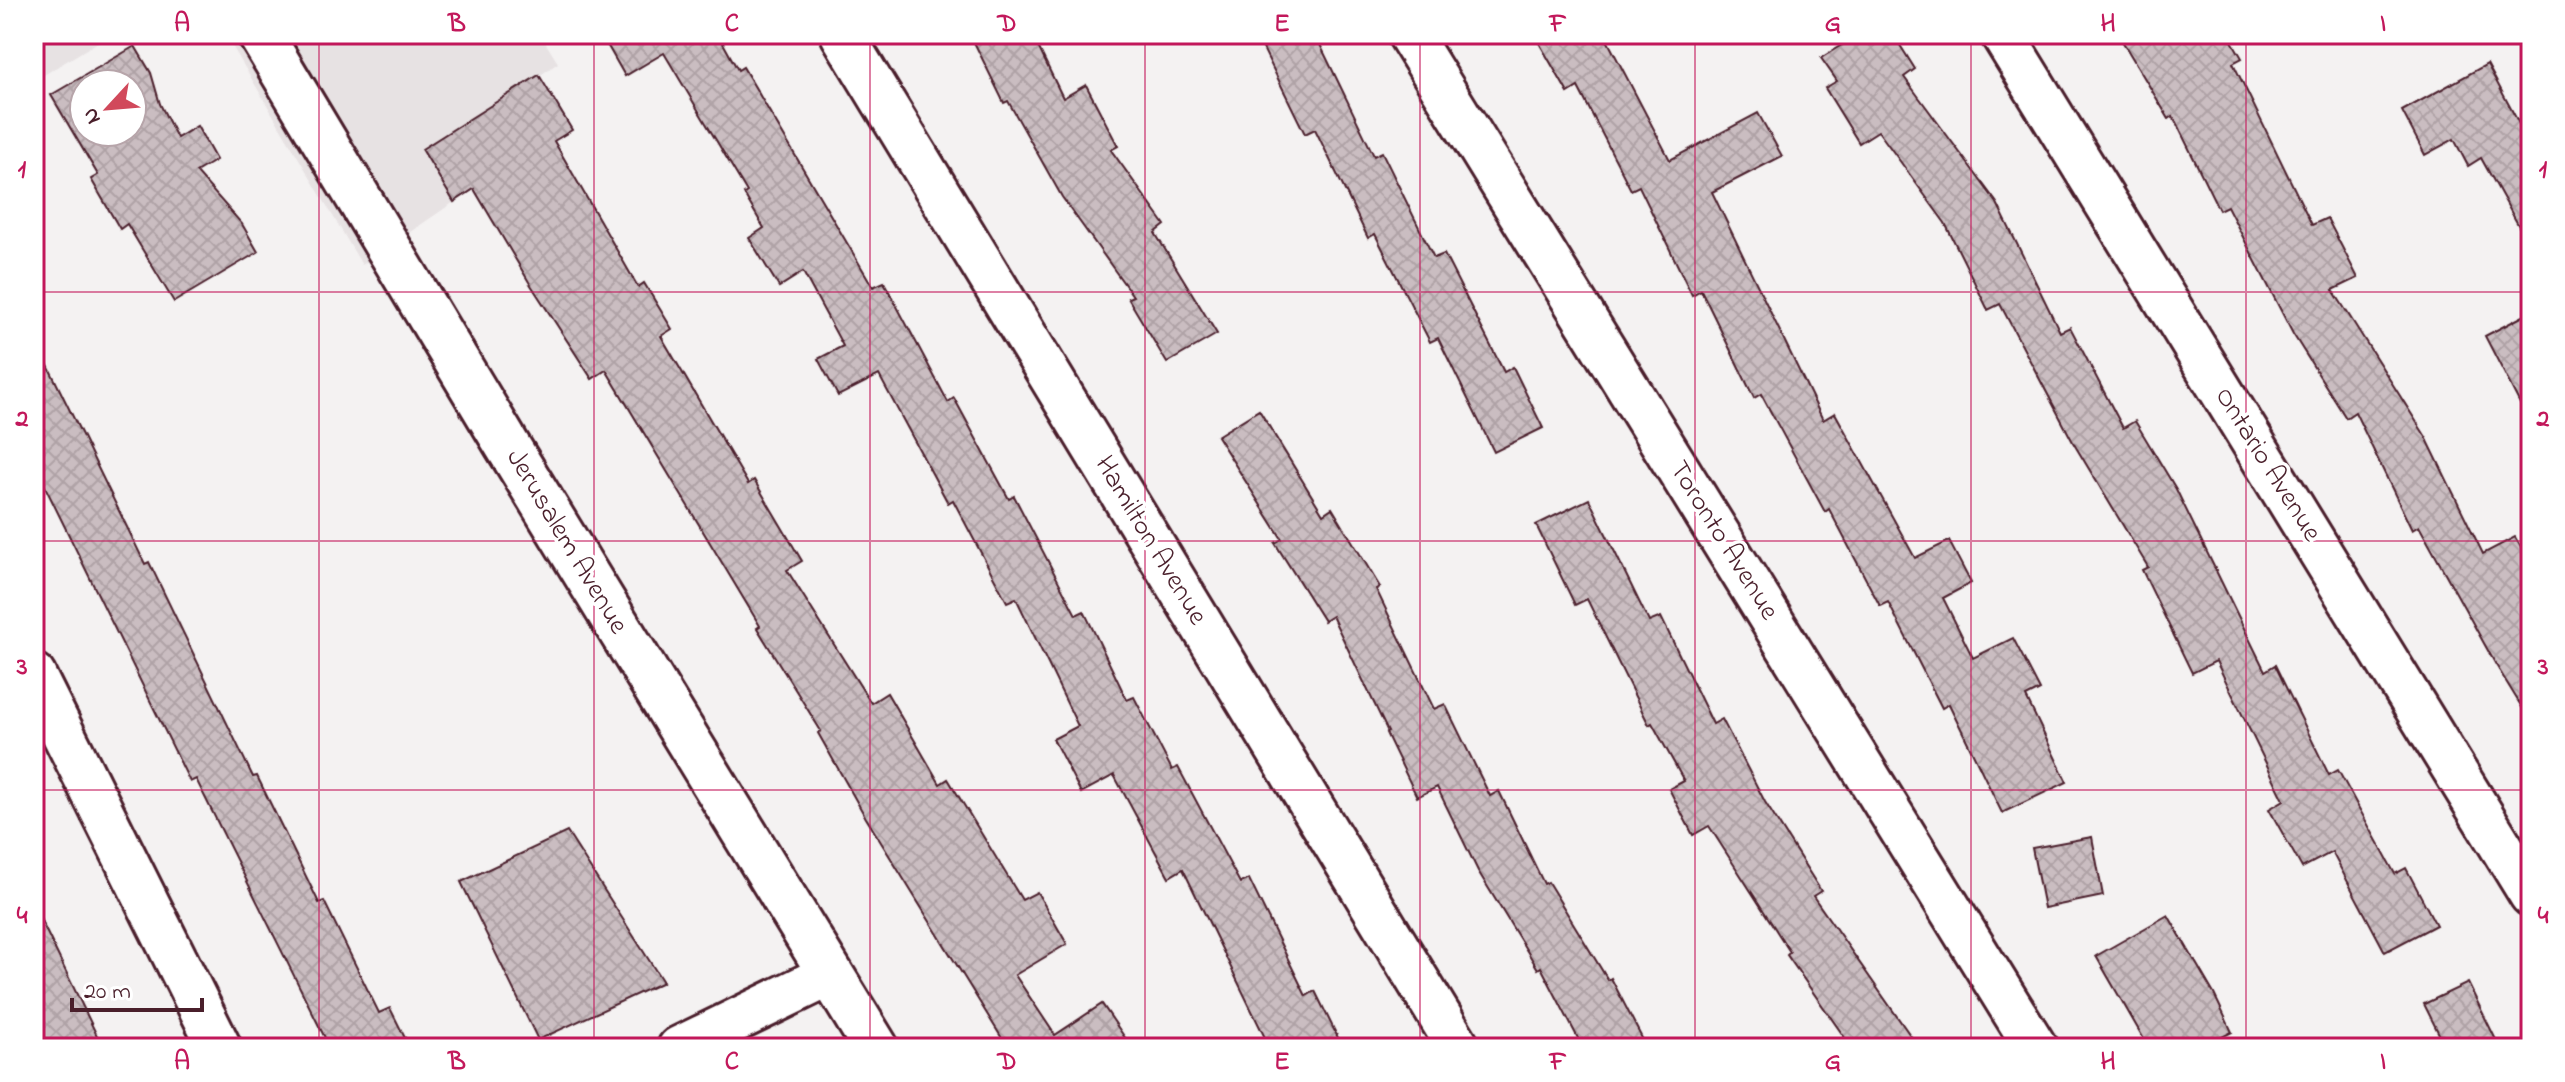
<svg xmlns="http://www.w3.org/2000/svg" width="2565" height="1082" font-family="'Indie Flower',sans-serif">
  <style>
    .built { fill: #e7e2e3 }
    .building { fill: url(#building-cross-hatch); stroke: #4a1f2b; stroke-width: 2; fill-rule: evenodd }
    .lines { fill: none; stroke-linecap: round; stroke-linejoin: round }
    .minor-casing { stroke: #4a1f2b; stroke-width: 48 }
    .secondary-casing { stroke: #4a1f2b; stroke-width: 50 }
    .minor { stroke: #fff; stroke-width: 42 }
    .secondary { stroke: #fff; stroke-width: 44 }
    .grid { fill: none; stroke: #c2185b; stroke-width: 2; stroke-opacity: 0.55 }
    .labels { text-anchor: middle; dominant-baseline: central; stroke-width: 7; stroke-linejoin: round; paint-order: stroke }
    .street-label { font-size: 28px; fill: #4a1f2b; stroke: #fff }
    .neatline { fill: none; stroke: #c2185b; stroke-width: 3 }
    .grid-label { font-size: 26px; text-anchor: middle; font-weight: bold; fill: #c2185b }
  </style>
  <defs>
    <pattern id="building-cross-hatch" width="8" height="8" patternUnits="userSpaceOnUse" patternTransform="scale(2)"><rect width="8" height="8" fill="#cabdc1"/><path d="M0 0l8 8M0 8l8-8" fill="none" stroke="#afa2a6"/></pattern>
  </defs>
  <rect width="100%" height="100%" fill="#f4f2f2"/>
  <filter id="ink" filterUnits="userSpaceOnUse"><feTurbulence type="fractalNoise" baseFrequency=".0125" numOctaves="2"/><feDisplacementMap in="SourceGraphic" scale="16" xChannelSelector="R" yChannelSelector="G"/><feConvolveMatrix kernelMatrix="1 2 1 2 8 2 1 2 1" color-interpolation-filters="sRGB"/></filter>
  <g filter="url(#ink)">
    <g class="built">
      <polygon points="34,34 111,34 34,81"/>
      <polygon points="225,34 540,34 558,63 539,76 572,130 454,202 362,265"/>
    </g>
    <g class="building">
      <polygon points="601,34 718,34 738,70 743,67 873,287 884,282 948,402 954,398 1009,499 1014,496 1076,615 1084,611 1127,700 1134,697 1172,770 1178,767 1240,883 1249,879 1306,996 1315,991 1343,1048 1270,1048 1183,869 1169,877 1114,775 1081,793 1053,739 1078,726 1016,598 1007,602 953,500 948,503 879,375 838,396 818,359 843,346 803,272 779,287 749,238 764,228 744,194 747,192 664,53 625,76"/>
      <polygon points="970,34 1032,34 1063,98 1086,85 1118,146 1111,150 1165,225 1155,233 1217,334 1167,363 1128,298 1133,296 1062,197 1008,101 1004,103"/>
      <polygon points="1256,34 1315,34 1374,156 1382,152 1434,258 1444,254 1504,372 1513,367 1543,428 1494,452 1438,338 1430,342 1375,234 1368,238 1315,129 1305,134"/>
      <polygon points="1534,34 1604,34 1670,160 1758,113 1782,156 1712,192 1823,420 1835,413 1915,558 1949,541 1971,583 1943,598 1973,658 2013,638 2040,690 2026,697 2067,782 2002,813 1949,704 1942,708 1888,602 1880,606 1829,509 1825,512 1761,394 1754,398 1701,290 1692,295 1639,186 1631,190 1578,87 1568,93"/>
      <polygon points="1859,34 1893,34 1915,69 1904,77 1997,203 2060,332 2070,327 2123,428 2135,421 2176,489 2265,671 2275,665 2329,775 2338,770 2395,874 2406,868 2436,925 2385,952 2332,852 2302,868 2269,809 2284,800 2216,661 2192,673 2142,570 2148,567 2074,444 2000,304 1988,310 1945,223 1878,131 1859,143 1825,88 1837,81 1821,58"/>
      <polygon points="2118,34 2228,34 2242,58 2233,63 2312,225 2327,218 2358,278 2333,290 2426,437 2483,554 2515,537 2531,565 2531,722 2496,665 2419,526 2412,530 2355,412 2346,418 2293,334 2227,206 2219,210 2173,116 2169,119"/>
      <path d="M135,46L151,73L160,104L177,138L197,126L216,160L196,172L242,224L258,252L174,302L127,224L120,229L91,179L98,175L51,95ZM84,84H132V132H84Z"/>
      <polygon points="2487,64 2531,146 2531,248 2481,158 2468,166 2454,139 2425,155 2402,111"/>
      <polygon points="539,75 572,130 554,141 638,287 644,283 672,329 661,336 748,484 754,480 802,561 787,570 871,703 887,693 940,784 948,779 1022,900 1037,892 1067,944 1015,975 1055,1035 1102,1004 1132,1048 1008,1048 866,818 818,733 821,731 757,628 760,626 606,370 592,379 529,282 474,189 454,202 422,149"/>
      <polygon points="2531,312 2531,425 2485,336"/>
      <polygon points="34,337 145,564 149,562 253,777 257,776 319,903 324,901 379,1013 390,1008 410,1048 310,1048 326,1040 196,779 190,782 34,464"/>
      <polygon points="1259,410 1323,514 1332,508 1380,587 1376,589 1434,709 1445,704 1490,796 1499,791 1544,884 1548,882 1608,980 1611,978 1647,1048 1583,1048 1541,967 1538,969 1478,871 1437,787 1417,797 1386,733 1388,732 1332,616 1324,621 1275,543 1282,539 1217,436"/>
      <polygon points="1589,499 1649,622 1661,617 1713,724 1722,719 1765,802 1821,891 1813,896 1919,1048 1852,1048 1787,955 1790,952 1709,826 1693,835 1669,789 1684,781 1652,723 1649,725 1587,599 1575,605 1536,525"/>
      <polygon points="567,832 663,982 538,1040 461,882"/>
      <polygon points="2092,837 2103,896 2044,908 2032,848"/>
      <polygon points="34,906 103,1048 40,1048 34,1035"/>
      <polygon points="2168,915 2214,994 2232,1032 2222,1037 2228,1048 2149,1048 2096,956"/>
      <polygon points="2468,983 2500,1048 2446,1048 2424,1004"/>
    </g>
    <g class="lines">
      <g class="minor-casing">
        <g id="minor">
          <polyline points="842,34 1459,1048"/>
          <polyline points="1409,34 2036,1048"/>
          <polyline points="2002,34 2531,895"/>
          <polyline points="34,675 220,1048"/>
          <polyline points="679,1048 831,974"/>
        </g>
      </g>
      <g class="secondary-casing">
        <polyline id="secondary" points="260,34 507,445 876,1048"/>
      </g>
      <use href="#minor" class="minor"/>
      <use href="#secondary" class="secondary"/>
    </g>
  </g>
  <path class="grid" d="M319,34V1048M594,34V1048M870,34V1048M1145,34V1048M1420,34V1048M1695,34V1048M1971,34V1048M2246,34V1048M34,292H2531M34,541H2531M34,790H2531"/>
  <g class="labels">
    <g class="street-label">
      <text transform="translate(2267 465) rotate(58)">Ontario Avenue</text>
      <text transform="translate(1150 541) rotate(59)">Hamilton Avenue</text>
      <text transform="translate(1723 541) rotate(58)">Toronto Avenue</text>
      <text transform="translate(566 542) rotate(59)">Jerusalem Avenue</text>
    </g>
  </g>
  <rect width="2565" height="1082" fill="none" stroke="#fff" stroke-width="88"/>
  <g transform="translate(108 108) rotate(244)"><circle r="38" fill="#ffffff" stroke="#b7a5aa" stroke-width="2"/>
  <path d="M0-6L14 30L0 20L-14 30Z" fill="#d1495b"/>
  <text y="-12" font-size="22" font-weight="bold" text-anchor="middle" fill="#4a1f2b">N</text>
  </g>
  <path d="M72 998v12h130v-12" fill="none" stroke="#4a1f2b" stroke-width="4"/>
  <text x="84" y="998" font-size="24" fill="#4a1f2b" stroke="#ffffff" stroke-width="6" paint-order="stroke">20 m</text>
  <rect x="44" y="44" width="2477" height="994" class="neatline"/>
  <g class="grid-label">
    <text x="182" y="31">A</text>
    <text x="457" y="31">B</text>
    <text x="732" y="31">C</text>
    <text x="1007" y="31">D</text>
    <text x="1282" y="31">E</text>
    <text x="1558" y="31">F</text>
    <text x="1833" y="31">G</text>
    <text x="2108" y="31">H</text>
    <text x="2383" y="31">I</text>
    <text x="22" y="177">1</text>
    <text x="2543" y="177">1</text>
    <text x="22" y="426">2</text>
    <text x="2543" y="426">2</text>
    <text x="22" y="674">3</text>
    <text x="2543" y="674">3</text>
    <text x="22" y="923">4</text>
    <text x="2543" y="923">4</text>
    <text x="182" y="1069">A</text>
    <text x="457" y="1069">B</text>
    <text x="732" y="1069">C</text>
    <text x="1007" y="1069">D</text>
    <text x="1282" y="1069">E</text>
    <text x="1558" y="1069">F</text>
    <text x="1833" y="1069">G</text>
    <text x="2108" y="1069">H</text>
    <text x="2383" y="1069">I</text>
  </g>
</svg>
